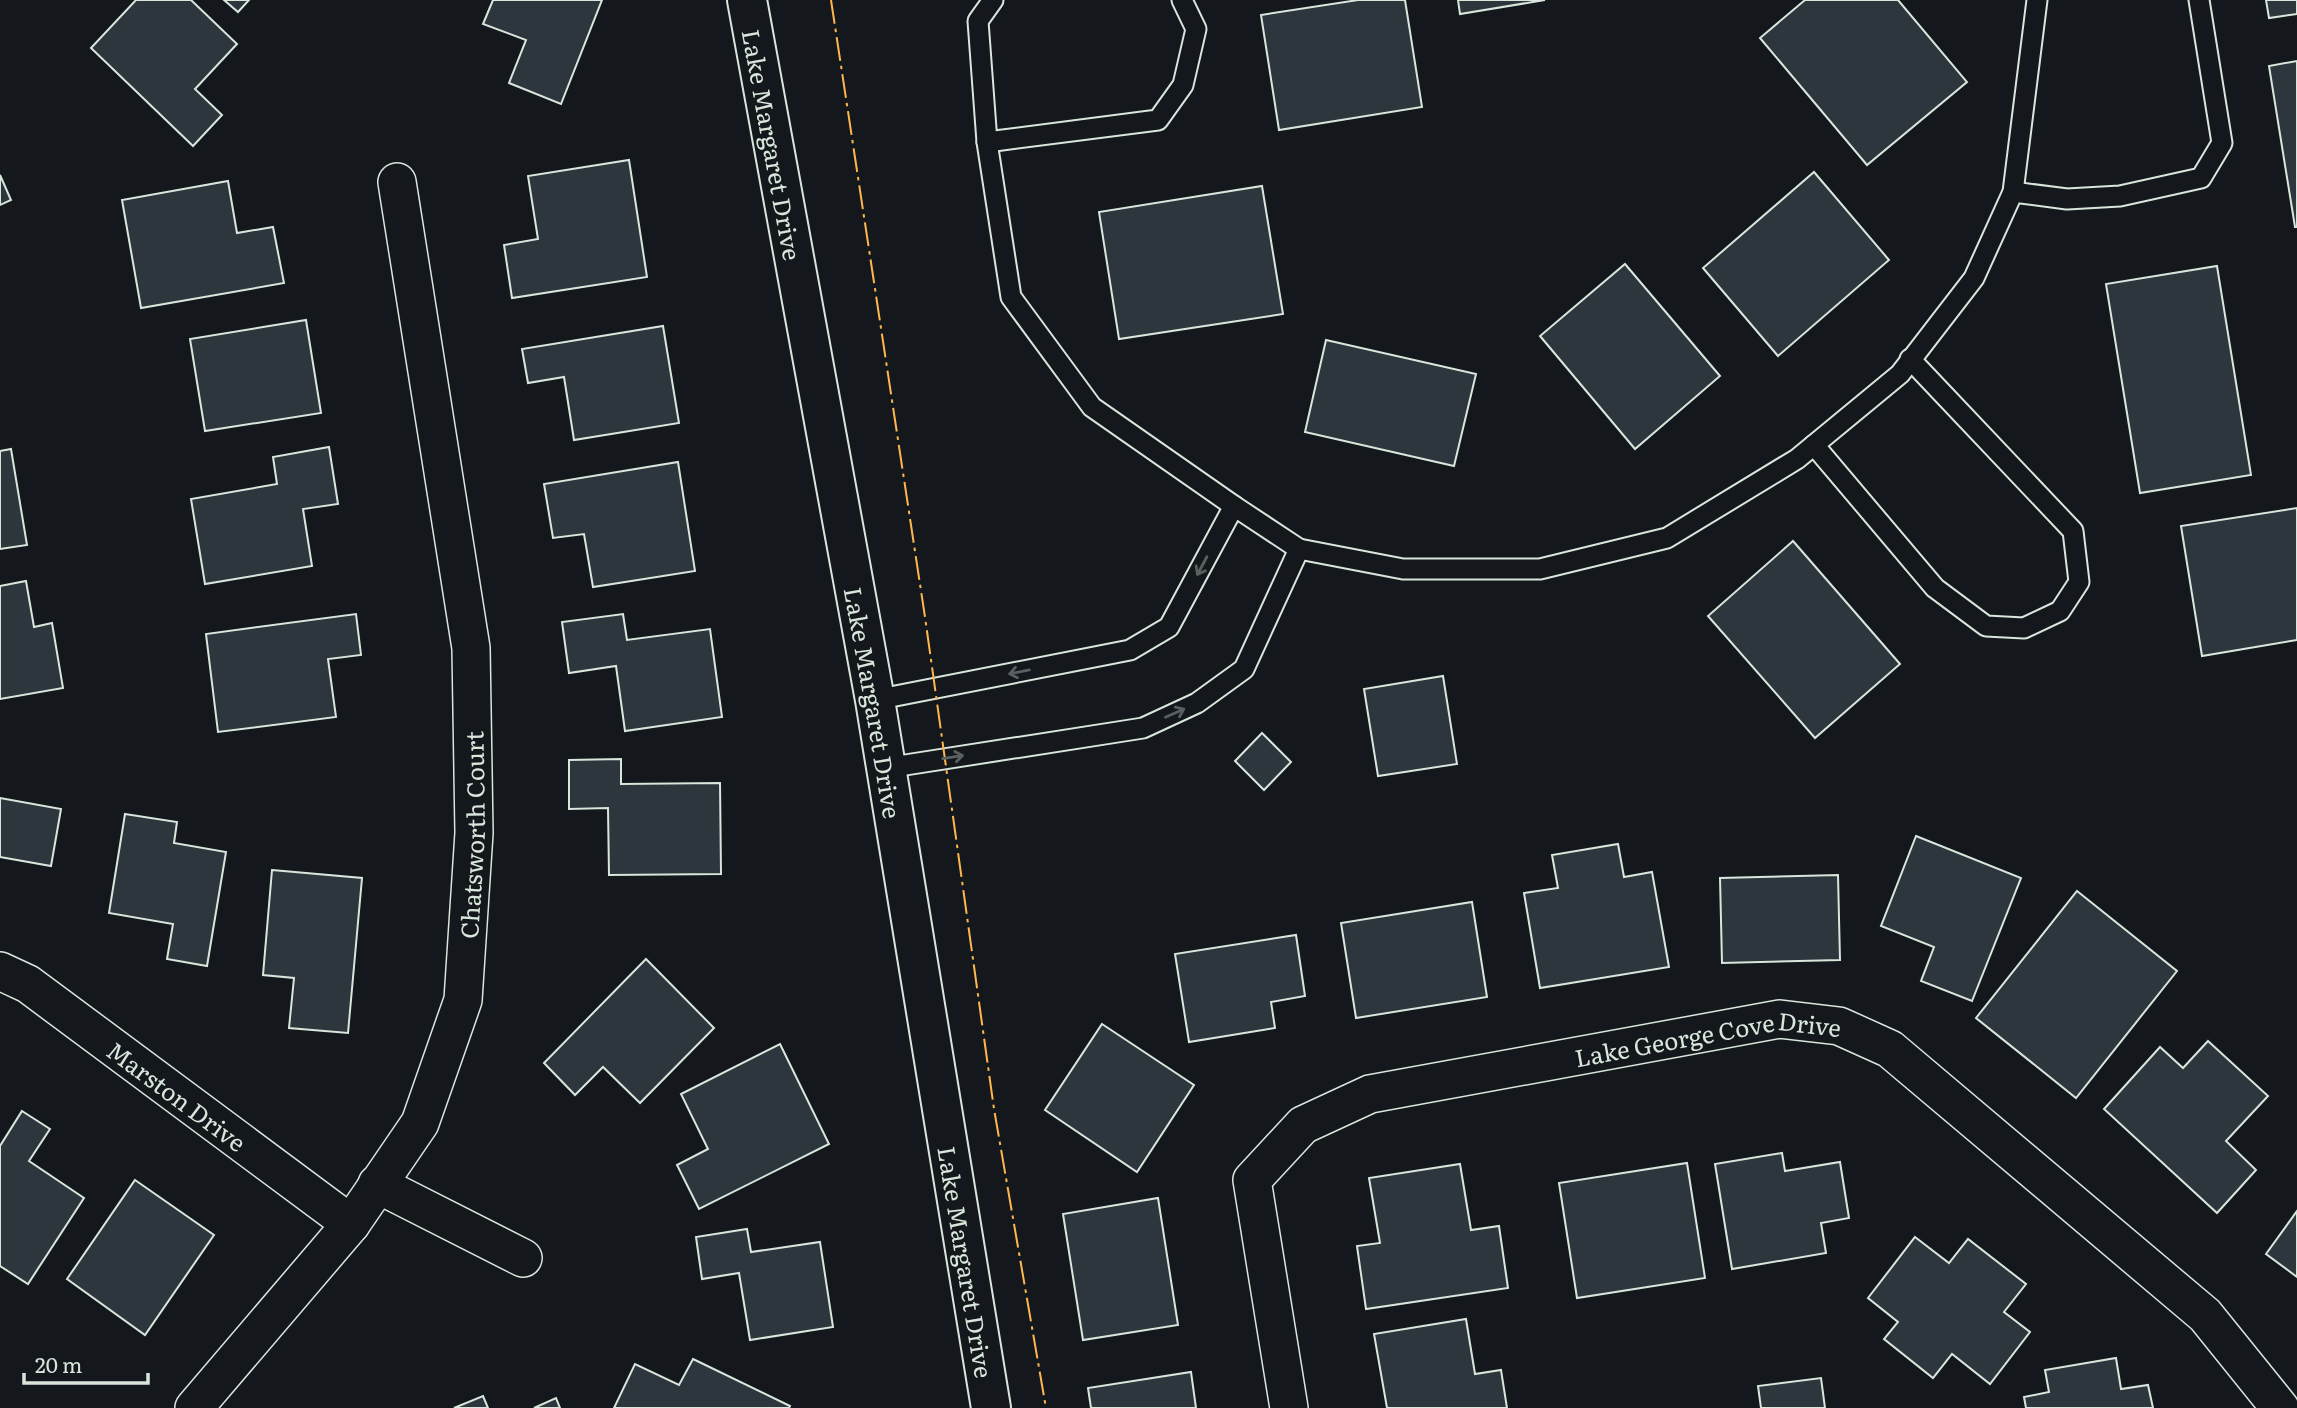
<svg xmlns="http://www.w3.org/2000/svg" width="2297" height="1408" font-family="Literata,serif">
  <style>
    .building { fill: #2c363c; stroke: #d8e6dc; stroke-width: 2 }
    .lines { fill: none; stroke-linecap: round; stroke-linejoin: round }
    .lane-casing { stroke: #d8e6dc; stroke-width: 23 }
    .street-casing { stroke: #d8e6dc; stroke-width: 40 }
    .secondary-casing { stroke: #d8e6dc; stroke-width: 42 }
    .lane { stroke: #14181c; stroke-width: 19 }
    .street { stroke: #14181c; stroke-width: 37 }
    .secondary { stroke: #14181c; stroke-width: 38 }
    .power { stroke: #ffb74d; stroke-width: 2; stroke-dasharray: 24 5 3.5 5; stroke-linecap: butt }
    .oneway { stroke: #59605f }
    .labels { text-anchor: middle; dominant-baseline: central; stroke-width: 5; stroke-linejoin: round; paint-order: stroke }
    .street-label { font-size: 24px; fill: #d8e6dc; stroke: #14181c }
  </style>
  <rect width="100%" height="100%" fill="#14181c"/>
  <g class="building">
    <polygon points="136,0 191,0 237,44 195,89 222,115 193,146 91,48"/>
    <polygon points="224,0 249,0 238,12"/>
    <polygon points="493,0 602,0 561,104 509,83 526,40 483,24"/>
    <polygon points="1358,0 1405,0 1422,107 1279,130 1261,15"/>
    <polygon points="1458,0 1545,0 1460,14"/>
    <polygon points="1805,0 1898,0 1967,82 1867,165 1760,38"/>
    <polygon points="2266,0 2297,0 2297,14 2269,18"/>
    <polygon points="2297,61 2297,227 2295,227 2269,66"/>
    <polygon points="629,160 647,277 512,298 504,245 538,239 528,176"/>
    <polygon points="1814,172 1889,260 1778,356 1703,268"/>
    <polygon points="0,175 11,200 0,205"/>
    <polygon points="228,181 237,233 273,227 284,283 141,308 122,200"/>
    <polygon points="1262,186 1283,314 1119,339 1099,212"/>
    <polygon points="1625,264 1720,376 1635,449 1540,336"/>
    <polygon points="2217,266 2251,475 2140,493 2106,284"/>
    <polygon points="306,320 321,413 205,431 190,339"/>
    <polygon points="663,326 679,423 574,440 564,377 528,383 522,349"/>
    <polygon points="1326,340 1476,374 1454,466 1305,432"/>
    <polygon points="329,447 338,504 303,509 312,566 205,584 191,499 277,484 273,457"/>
    <polygon points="11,449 27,545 0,549 0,451"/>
    <polygon points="678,462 695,571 593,587 584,534 553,538 544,484"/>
    <polygon points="2297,508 2297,640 2202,656 2181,526"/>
    <polygon points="1793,541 1900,664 1815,738 1708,616"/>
    <polygon points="26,581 34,627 52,623 63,688 0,699 0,586"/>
    <polygon points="356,614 361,655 328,659 336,717 218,732 206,634"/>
    <polygon points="623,614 627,640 710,629 722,717 625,731 616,666 569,673 562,622"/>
    <polygon points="1443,676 1457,764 1378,776 1364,689"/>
    <polygon points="1262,733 1291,762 1264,790 1235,761"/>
    <polygon points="621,759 621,784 720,783 721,874 609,875 608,808 569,809 569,760"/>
    <polygon points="0,798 61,809 51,866 0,857"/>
    <polygon points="125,814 177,822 174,843 226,852 207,966 167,959 173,924 109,913"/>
    <polygon points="1916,836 2021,878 1972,1001 1921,981 1934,947 1881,926"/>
    <polygon points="1618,844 1624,877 1652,872 1669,967 1540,988 1524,893 1558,888 1552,855"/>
    <polygon points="272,870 362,878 348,1033 289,1028 294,978 263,975"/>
    <polygon points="1838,875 1840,960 1722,963 1720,878"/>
    <polygon points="2077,891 2177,971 2076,1098 1976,1018"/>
    <polygon points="1472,902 1487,997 1356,1018 1341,923"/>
    <polygon points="1296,935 1305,996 1271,1002 1275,1028 1189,1042 1175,954"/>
    <polygon points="646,959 714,1028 640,1103 603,1067 575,1095 544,1063"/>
    <polygon points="1102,1024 1194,1085 1137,1172 1045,1110"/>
    <polygon points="2208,1041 2268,1096 2226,1141 2256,1170 2217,1213 2104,1109 2160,1047 2183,1068"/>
    <polygon points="780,1044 829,1144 699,1209 677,1165 708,1149 681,1094"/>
    <polygon points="22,1111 50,1129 29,1161 84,1198 28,1284 0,1266 0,1146"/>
    <polygon points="1782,1153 1785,1171 1840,1162 1849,1218 1821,1223 1826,1253 1732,1269 1715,1164"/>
    <polygon points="1687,1163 1705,1278 1577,1298 1559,1183"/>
    <polygon points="1460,1164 1471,1230 1499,1226 1508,1288 1366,1309 1357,1246 1380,1243 1369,1178"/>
    <polygon points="135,1180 214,1235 145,1335 67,1279"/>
    <polygon points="1158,1198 1178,1325 1083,1340 1063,1214"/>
    <polygon points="2297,1211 2297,1277 2266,1254"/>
    <polygon points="747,1229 751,1252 820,1242 833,1327 750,1340 739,1273 702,1279 696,1237"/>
    <polygon points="1915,1237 1949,1263 1968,1239 2026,1284 2004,1312 2030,1332 1990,1384 1952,1354 1933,1378 1884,1339 1898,1322 1868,1298"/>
    <polygon points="1466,1319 1475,1374 1501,1370 1507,1408 1387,1408 1374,1334"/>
    <polygon points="2116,1358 2121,1389 2148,1385 2153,1408 2026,1408 2024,1397 2049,1392 2045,1370"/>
    <polygon points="693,1359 790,1406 789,1408 614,1408 635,1364 679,1385"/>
    <polygon points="1191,1372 1196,1408 1091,1408 1088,1388"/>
    <polygon points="1821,1378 1825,1408 1761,1408 1758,1386"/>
    <polygon points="483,1396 488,1408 454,1408"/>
    <polygon points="556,1398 560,1408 534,1408"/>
  </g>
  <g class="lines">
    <g class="lane-casing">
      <g id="lane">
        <polyline points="993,0 978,21 987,142 1011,297 1092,407 1234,506 1299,549 1403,569 1540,569 1667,538 1797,459 1900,374 1974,278 2013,192 2037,0"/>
        <polyline points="987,142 1158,120 1183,85 1196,29 1182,0"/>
        <polyline points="2013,192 2067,199 2120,196 2201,178 2222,143 2199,0"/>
        <polyline points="1814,445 1935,588 1986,626 2024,628 2060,611 2079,582 2073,531 1910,359"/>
        <polyline points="875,700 1130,650 1169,627 1234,506"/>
        <polyline points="886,768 1143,728 1197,703 1244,669 1299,549"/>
      </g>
    </g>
    <g class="street-casing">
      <g id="street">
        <path id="s1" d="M0,971L28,984L351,1224"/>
        <polyline points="377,1184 523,1258"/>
        <path id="s2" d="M194,1408L351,1224L420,1123L463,1000L474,833L471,648L397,182"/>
        <path id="s3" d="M1289,1408L1252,1180L1303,1125L1370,1094L1780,1019L1839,1026L1890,1049L2205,1315L2280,1408"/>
      </g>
    </g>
    <g class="secondary-casing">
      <g id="secondary">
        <path id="s4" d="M747,0L875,700L991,1408"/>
      </g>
    </g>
    <use href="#lane" class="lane"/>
    <use href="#street" class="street"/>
    <use href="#secondary" class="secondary"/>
    <polyline class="power" points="831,0 925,617 994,1109 1046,1408"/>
  </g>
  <defs><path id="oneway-shaft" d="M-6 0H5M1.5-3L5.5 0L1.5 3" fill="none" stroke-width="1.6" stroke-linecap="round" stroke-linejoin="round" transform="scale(1.75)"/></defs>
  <g class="oneway">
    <use href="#oneway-shaft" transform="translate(1202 566) rotate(118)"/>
    <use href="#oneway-shaft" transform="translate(1019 672) rotate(169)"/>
    <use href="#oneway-shaft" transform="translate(1175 713) rotate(-24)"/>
    <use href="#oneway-shaft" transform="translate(953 757) rotate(-9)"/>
  </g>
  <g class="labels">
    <g class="street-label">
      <text stroke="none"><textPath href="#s4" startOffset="147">Lake Margaret Drive</textPath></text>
      <text stroke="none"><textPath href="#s4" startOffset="714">Lake Margaret Drive</textPath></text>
      <text stroke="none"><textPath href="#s2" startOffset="660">Chatsworth Court</textPath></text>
      <text stroke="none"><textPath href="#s3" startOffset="723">Lake George Cove Drive</textPath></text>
      <text stroke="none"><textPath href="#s1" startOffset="217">Marston Drive</textPath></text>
      <text stroke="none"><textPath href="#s4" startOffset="1281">Lake Margaret Drive</textPath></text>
    </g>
  </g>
  <path d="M24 1373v10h124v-10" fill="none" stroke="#d8e6dc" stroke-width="3.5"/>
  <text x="35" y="1373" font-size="21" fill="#d8e6dc" stroke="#14181c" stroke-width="5" paint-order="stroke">20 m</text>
</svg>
